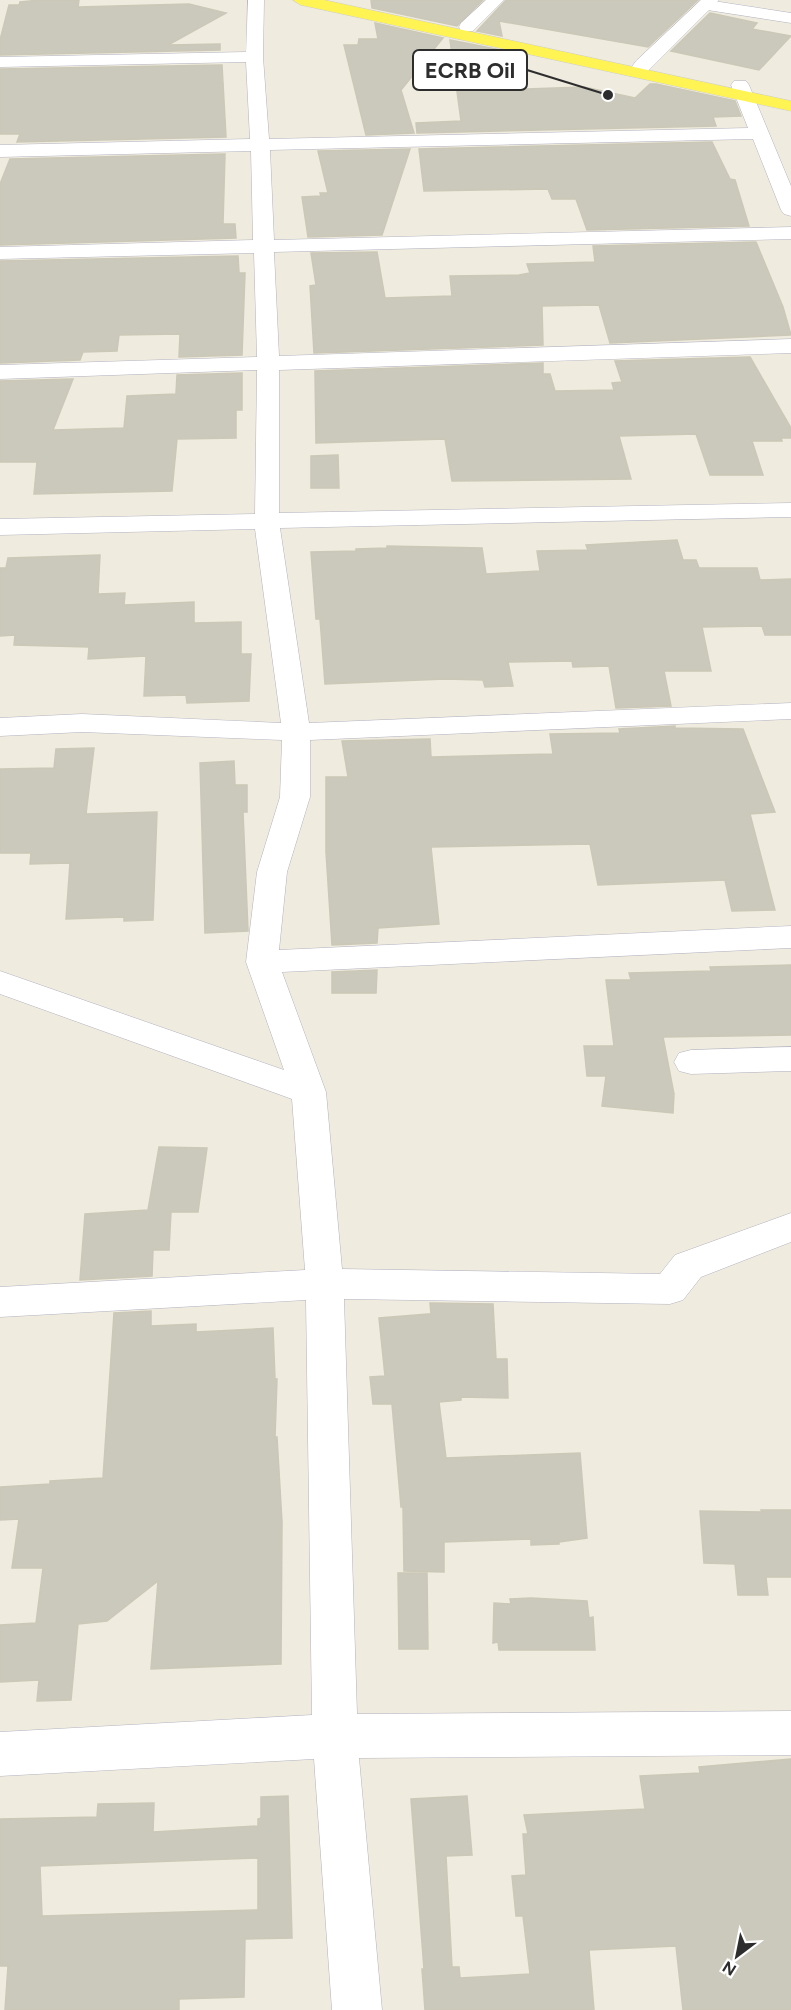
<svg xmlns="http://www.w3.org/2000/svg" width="791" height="2010" font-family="Figtree,sans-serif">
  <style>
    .building { fill: #cbc9bc; stroke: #cbc8b7; stroke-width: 1.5; fill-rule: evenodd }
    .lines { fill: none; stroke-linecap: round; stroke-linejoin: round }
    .street-casing { stroke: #b2b2c1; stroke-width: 1 }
    .secondary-casing { stroke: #b2b2c1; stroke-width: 1 }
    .primary-casing { stroke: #cdcdcd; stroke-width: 1 }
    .street { fill: #fff; fill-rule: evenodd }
    .secondary { fill: #fff; fill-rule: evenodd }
    .primary { fill: #fff453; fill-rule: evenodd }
    .leader { fill: none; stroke: #2d2d2d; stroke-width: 2 }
    .callout-dot { fill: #2d2d2d; stroke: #fff; stroke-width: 2 }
    .callout { fill: #fff; stroke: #2d2d2d; stroke-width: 2 }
    .callout-label { font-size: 22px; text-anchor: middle; font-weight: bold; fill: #2d2d2d }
  </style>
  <rect width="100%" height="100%" fill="#efebde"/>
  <g class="building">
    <polygon points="40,0 79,0 78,7 189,4 226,13 168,45 220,44 220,50 0,55 0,40 9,5 19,5 20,2"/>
    <polygon points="371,0 483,0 457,26 372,8"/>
    <polygon points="506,0 698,0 648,47 499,21 502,36 477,31"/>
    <polygon points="710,13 757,23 752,29 791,36 759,70 671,51"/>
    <polygon points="375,23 443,38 401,90 414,133 366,135 344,45 358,45 359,39 378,39"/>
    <polygon points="450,40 505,51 511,82 525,82 526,89 584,87 635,98 650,84 656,84 735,101 741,116 713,117 716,126 417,133 416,123 461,121"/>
    <polygon points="222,65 226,137 17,142 20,134 0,134 0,69"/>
    <polygon points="712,142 730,179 735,180 749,226 587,230 576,199 552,199 548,189 424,191 419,149"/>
    <polygon points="410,149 382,235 308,237 302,197 321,196 320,193 328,193 318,151"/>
    <polygon points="225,154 223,224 235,224 236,238 0,245 0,184 10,159"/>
    <polygon points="756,242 783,307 791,335 610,343 599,305 542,306 543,345 314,353 310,286 316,285 311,253 377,252 385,298 452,296 450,276 519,275 530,273 527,264 595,262 593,246"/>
    <polygon points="238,256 239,273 245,273 242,355 179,357 180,334 119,335 117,351 83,352 80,360 0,363 0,261"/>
    <polygon points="750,357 791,428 791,438 781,438 782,441 752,441 763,475 710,475 696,434 619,436 631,479 551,480 452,481 445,439 316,443 315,371 543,363 543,374 550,374 555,391 614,390 612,383 622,382 615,361"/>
    <polygon points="242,373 242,410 236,410 236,438 177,439 172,491 34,494 37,462 0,462 0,381 73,379 53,430 124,428 127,396 176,394 177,375"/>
    <polygon points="338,455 339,488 311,488 311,456"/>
    <polygon points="677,540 683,560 696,560 699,568 757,568 760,580 791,579 791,635 765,635 762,626 702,627 711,671 664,671 671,706 616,708 609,666 573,667 572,661 508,662 513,686 485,687 483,680 445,679 325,684 320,619 316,619 311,552 356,551 356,549 387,548 387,546 482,548 486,574 540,571 537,551 588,550 586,545"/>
    <polygon points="100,555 98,594 125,593 124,605 194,602 194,623 241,622 241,654 251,654 249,701 187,703 186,695 144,696 146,656 88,659 89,647 14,645 15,635 0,636 0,568 6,568 8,558"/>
    <polygon points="675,726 675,728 743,729 775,812 750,814 775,910 732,911 725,880 598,885 590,844 431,847 439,924 378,928 377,943 332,945 326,852 326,777 348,777 342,741 430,739 431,757 553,754 550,734 620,733 619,729"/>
    <polygon points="94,748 86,814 157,812 153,920 124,921 124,917 66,919 70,863 30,864 31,853 0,853 0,769 54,768 56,749"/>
    <polygon points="234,761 235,785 247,785 247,812 243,812 248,931 205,933 200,763"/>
    <polygon points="791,965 791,1035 663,1037 674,1094 673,1113 602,1106 606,1076 587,1076 584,1046 614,1046 606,980 631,980 629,973 711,971 710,967"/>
    <polygon points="377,970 376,993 332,993 332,972"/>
    <polygon points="159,1147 207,1148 198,1212 171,1212 169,1250 153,1250 152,1276 80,1280 85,1214 148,1210"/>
    <polygon points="430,1303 493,1304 496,1359 507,1359 508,1398 461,1397 461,1400 439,1402 446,1458 580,1453 587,1538 559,1542 559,1544 531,1545 531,1539 444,1542 444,1572 404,1571 403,1507 401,1507 392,1404 373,1404 370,1377 385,1376 379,1318 428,1314 431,1314"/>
    <polygon points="151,1311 151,1326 196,1324 196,1332 273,1328 275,1379 277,1379 275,1437 277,1437 282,1522 281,1664 151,1669 158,1581 107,1621 78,1624 71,1700 37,1701 39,1680 0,1682 0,1625 36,1623 43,1568 12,1568 19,1519 0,1520 0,1487 50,1484 50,1481 103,1478 114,1313"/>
    <polygon points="761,1510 791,1510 791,1577 766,1577 768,1595 738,1595 735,1564 704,1563 700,1511 762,1512"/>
    <polygon points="398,1573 427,1573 428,1649 399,1649"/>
    <polygon points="531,1598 587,1601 589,1618 593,1617 595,1650 499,1650 498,1642 493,1643 494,1603 511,1604 510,1599"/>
    <polygon points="791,1759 791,2010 683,2010 676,1946 589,1950 594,2010 425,2010 422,1969 424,1969 411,1799 467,1796 472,1855 446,1856 452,1967 459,1967 460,1978 530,1974 523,1916 516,1916 512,1876 526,1875 523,1834 528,1834 524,1815 645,1809 640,1776 700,1773 699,1767"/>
    <path d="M288,1796L292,1938L245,1939L244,1997L179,1999V2010H5L8,1966H0V1819L97,1817L98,1804L154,1803L153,1832L258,1826V1819L261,1818V1797ZM258,1858V1910L42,1916L40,1866Z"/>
  </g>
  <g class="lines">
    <g class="street-casing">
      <g id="street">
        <polygon points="248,0 264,0 263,57 269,139 748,128 731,85 734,81 746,81 749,85 791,186 791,216 784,214 781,210 753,139 270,150 274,240 791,227 791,239 274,252 279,356 791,339 791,353 279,370 279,513 791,503 791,517 280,528 309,723 791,703 791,719 310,740 310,797 287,872 279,950 791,926 791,948 282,972 326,1092 342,1269 660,1274 675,1255 791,1213 791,1242 701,1277 683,1300 670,1304 344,1299 357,1714 791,1711 791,1755 359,1758 382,2010 332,2010 314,1759 0,1776 0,1732 312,1715 306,1300 0,1317 0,1287 305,1270 292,1099 0,994 0,971 284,1070 246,962 257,872 280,797 282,740 82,732 0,736 0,718 82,714 281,723 255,529 0,535 0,519 255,514 257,370 0,379 0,365 257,357 254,253 0,259 0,247 253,240 251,151 0,157 0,145 250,139 246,62 0,67 0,57 246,52"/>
        <polygon points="486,0 504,0 473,31 461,31 459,27 461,23"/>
        <polygon points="707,0 791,13 791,23 701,9 699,5 701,1"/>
        <polygon points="791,1047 791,1071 691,1074 679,1071 674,1062 679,1053 691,1050"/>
      </g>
    </g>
    <g class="secondary-casing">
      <polygon id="secondary" points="701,0 719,0 643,76 631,76 628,72 636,61"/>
    </g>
    <g class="primary-casing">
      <polygon id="primary" points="293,0 324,0 791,101 791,111 301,5"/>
    </g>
    <use href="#street" class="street"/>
    <use href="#secondary" class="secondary"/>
    <use href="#primary" class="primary"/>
  </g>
  <path class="leader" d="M608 95L527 70"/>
  <circle class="callout-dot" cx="608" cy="95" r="6"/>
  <rect class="callout" x="413" y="50" width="114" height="40" rx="6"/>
  <g class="callout-label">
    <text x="470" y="78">ECRB Oil</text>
  </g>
  <g transform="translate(737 1956) rotate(212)" stroke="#ffffff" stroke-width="4.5" paint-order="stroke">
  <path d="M0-4.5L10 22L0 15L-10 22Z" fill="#2d2d2d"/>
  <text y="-9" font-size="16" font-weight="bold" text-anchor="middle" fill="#2d2d2d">N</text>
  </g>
</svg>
